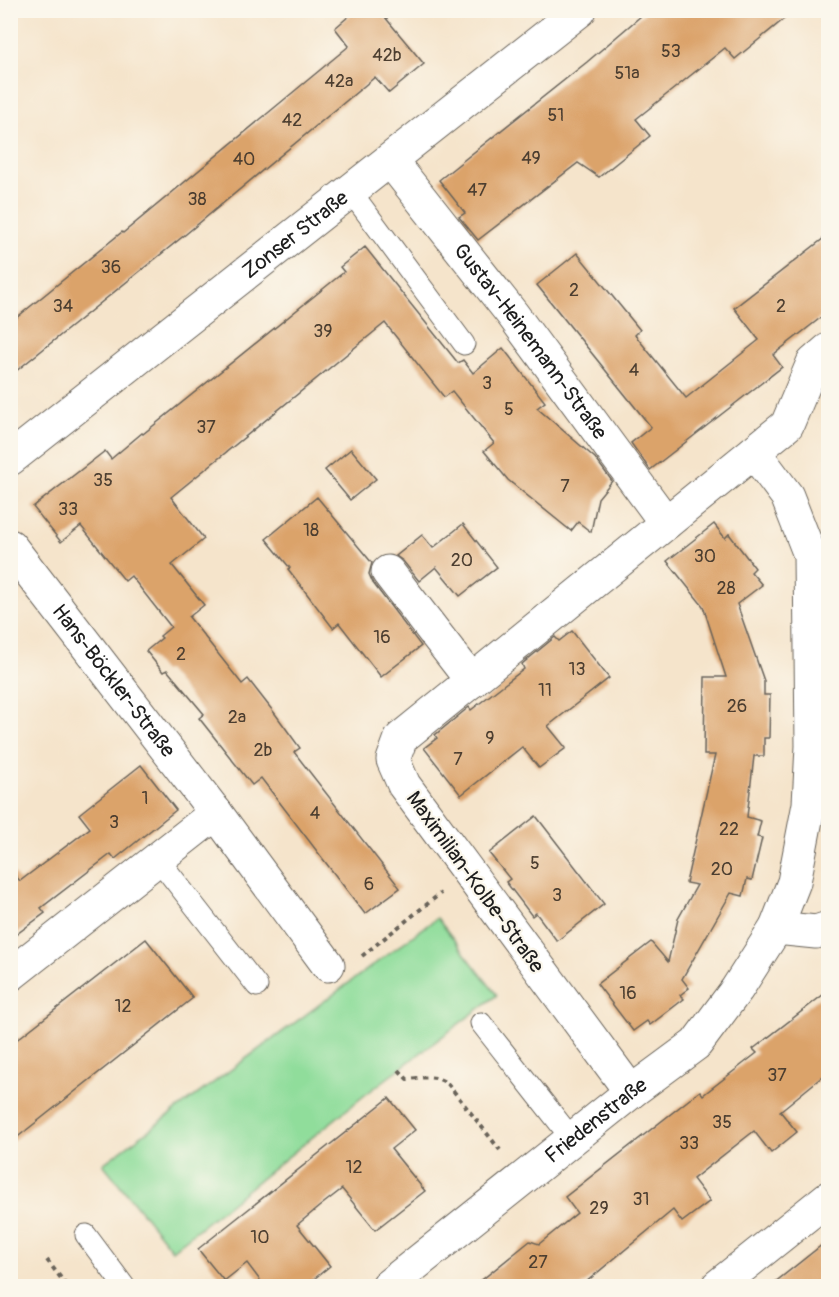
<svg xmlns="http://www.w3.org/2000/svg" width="839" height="1297" font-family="Pangolin,sans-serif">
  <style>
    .green { fill: #90dd9b; stroke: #567c5c; stroke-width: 1.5 }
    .building { fill: #dba36b }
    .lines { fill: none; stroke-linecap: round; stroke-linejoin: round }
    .lane-casing { stroke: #686259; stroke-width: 23 }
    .street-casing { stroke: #686259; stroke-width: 35 }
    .path { stroke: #686259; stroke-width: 4; stroke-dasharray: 4.5 4.5; stroke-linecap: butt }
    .lane { stroke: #fff; stroke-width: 21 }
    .street { stroke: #fff; stroke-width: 33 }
    .labels { text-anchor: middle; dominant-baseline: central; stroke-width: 4.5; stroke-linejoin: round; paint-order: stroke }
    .number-label { font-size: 18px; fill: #4c3e30 }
    .street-label { font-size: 21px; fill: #1c1c1c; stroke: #fbf7ec }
  </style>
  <rect width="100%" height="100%" fill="#fbf7ec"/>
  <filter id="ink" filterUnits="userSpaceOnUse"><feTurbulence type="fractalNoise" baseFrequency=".0167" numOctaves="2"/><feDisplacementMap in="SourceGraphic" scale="12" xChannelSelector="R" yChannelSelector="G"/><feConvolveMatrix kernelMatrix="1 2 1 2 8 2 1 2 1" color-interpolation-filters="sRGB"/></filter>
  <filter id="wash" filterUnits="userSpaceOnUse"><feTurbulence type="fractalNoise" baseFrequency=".008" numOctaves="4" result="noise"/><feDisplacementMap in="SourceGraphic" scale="24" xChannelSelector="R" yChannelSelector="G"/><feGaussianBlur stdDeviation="1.35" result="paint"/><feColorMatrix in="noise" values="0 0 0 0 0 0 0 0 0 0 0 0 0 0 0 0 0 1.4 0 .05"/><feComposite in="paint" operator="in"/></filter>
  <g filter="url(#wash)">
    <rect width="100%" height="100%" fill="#f5e4cb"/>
    <polygon class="green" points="437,918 497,995 365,1095 172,1250 103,1164"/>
    <g id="blocks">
      <g class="building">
        <polygon points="356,10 379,10 424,64 389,93 375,77 186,234 10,376 10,323 122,232 123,233 349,46 335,28"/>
        <polygon points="648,10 795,10 735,59 725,48 636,119 650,136 599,177 578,163 478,240 459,217 465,213 439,180 587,62"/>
        <polygon points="828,235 828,312 773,355 782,367 650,470 631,443 651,427 537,285 577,253 640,330 635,335 686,398 759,340 734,308"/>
        <polygon points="365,247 458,363 463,360 473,373 503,348 545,402 537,408 595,458 612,481 598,498 591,532 578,522 571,531 508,480 484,451 494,443 452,391 444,397 385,323 171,497 204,539 172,565 204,605 189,617 242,684 248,679 276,715 300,748 294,752 400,888 365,914 261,778 252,785 199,718 204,714 167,670 163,672 146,651 162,638 160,636 171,627 131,576 125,581 81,526 61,542 33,507 105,451 111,459 142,433 143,434 344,272 340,267"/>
        <polygon points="351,449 376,479 350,500 325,470"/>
        <polygon points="317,497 372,563 369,574 373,583 421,646 381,677 339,623 333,628 288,569 290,568 266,539"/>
        <polygon points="463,524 497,567 460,596 436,567 419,581 403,561 396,556 422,535 433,548"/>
        <polygon points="714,524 725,538 729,534 755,568 751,572 762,585 737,604 764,681 764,695 770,695 769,738 764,738 764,756 754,756 747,817 761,821 757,837 762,838 752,880 747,879 743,896 731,893 682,979 689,988 680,995 684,999 650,1025 647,1021 633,1031 597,984 651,942 668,962 678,919 697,885 686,883 715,755 704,755 705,677 726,677 703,606 667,561"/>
        <polygon points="572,631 609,678 548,726 566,748 539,768 522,747 461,795 424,748 437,738 435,735 469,707 471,710 524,669 522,664 555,637 559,641"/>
        <polygon points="141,765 176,810 115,859 111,854 41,908 45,913 10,939 10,869 20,881 90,828 79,814"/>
        <polygon points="536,816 604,904 557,941 536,913 532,916 506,882 510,879 489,853"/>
        <polygon points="146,939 193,998 10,1143 10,1045"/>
        <polygon points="828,991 828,1072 780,1111 797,1132 771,1153 754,1131 693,1179 710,1201 682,1222 673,1210 580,1287 473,1287 530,1241 539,1244 577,1213 565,1197 700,1091 703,1095 757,1053 753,1049"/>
        <polygon points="389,1098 415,1130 391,1149 425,1191 375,1230 342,1189 320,1206 297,1225 330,1266 304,1287 265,1287 247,1263 224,1281 198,1249"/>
        <polygon points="828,1240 828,1287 769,1287"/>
      </g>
    </g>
  </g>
  <g filter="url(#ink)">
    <use href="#blocks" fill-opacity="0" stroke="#686259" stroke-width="1.5"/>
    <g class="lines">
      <g class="lane-casing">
        <g id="lane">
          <polyline points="351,192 464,344"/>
          <polyline points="158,859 257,986"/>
          <polyline points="481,1023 572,1139"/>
          <polyline points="86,1235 124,1286"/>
        </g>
      </g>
      <g class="street-casing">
        <g id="street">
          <path id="s1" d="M391,161L513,315L666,523"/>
          <path id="s2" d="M10,459L580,10"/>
          <path id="s3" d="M10,546L216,813L328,965"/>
          <polyline points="388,572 472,681"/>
          <polyline points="776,928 816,932 828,928"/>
          <polyline points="10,975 216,813"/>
          <polyline points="631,1092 404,785 393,760 401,738 787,425 813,363 828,350"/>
          <path id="s4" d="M388,1286L631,1092L696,1044L737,989L776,928L794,882L809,804L812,746L810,555L787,496L754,452"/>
          <polyline points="718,1286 828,1198"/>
        </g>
      </g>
      <g class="path">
        <polyline points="362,956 441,893"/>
        <path d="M399,1070L407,1079C423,1078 435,1074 448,1084L500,1150"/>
        <polyline points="47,1260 67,1286"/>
      </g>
      <use href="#lane" class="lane"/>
      <use href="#street" class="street"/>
    </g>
  </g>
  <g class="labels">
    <g class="number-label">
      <text x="671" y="51">53</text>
      <text x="387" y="55">42b</text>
      <text x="627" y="73">51a</text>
      <text x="339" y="81">42a</text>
      <text x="556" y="115">51</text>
      <text x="292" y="120">42</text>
      <text x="531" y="158">49</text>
      <text x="244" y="159">40</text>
      <text x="477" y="190">47</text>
      <text x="197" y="199">38</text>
      <text x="111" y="267">36</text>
      <text x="574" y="290">2</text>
      <text x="63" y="306">34</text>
      <text x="781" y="306">2</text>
      <text x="323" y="331">39</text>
      <text x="634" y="370">4</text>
      <text x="487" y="383">3</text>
      <text x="509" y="409">5</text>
      <text x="206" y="427">37</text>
      <text x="103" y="480">35</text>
      <text x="565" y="486">7</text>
      <text x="68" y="509">33</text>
      <text x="311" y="530">18</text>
      <text x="705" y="556">30</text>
      <text x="462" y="560">20</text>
      <text x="726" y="588">28</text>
      <text x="382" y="637">16</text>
      <text x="181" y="654">2</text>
      <text x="577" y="669">13</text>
      <text x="545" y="690">11</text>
      <text x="737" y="706">26</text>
      <text x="237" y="717">2a</text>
      <text x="490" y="738">9</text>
      <text x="263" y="750">2b</text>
      <text x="458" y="759">7</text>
      <text x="145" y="798">1</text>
      <text x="315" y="813">4</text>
      <text x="114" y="822">3</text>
      <text x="729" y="829">22</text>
      <text x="535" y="863">5</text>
      <text x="722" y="869">20</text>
      <text x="369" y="884">6</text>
      <text x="557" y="895">3</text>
      <text x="628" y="993">16</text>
      <text x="123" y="1006">12</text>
      <text x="777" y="1075">37</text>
      <text x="722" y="1122">35</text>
      <text x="689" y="1143">33</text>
      <text x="354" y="1167">12</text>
      <text x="641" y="1199">31</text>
      <text x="599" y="1208">29</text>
      <text x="260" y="1237">10</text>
      <text x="538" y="1262">27</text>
    </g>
    <g class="street-label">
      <text stroke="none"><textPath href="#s2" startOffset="363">Zonser Straße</textPath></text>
      <text stroke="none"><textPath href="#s1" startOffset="228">Gustav-Heinemann-Straße</textPath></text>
      <text stroke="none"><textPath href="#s3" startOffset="170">Hans-Böckler-Straße</textPath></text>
      <text transform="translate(475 882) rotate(54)">Maximilian-Kolbe-Straße</text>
      <text stroke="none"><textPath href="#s4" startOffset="266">Friedenstraße</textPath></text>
    </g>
  </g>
  <rect width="839" height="1297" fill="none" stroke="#fbf7ec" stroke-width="36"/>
</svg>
